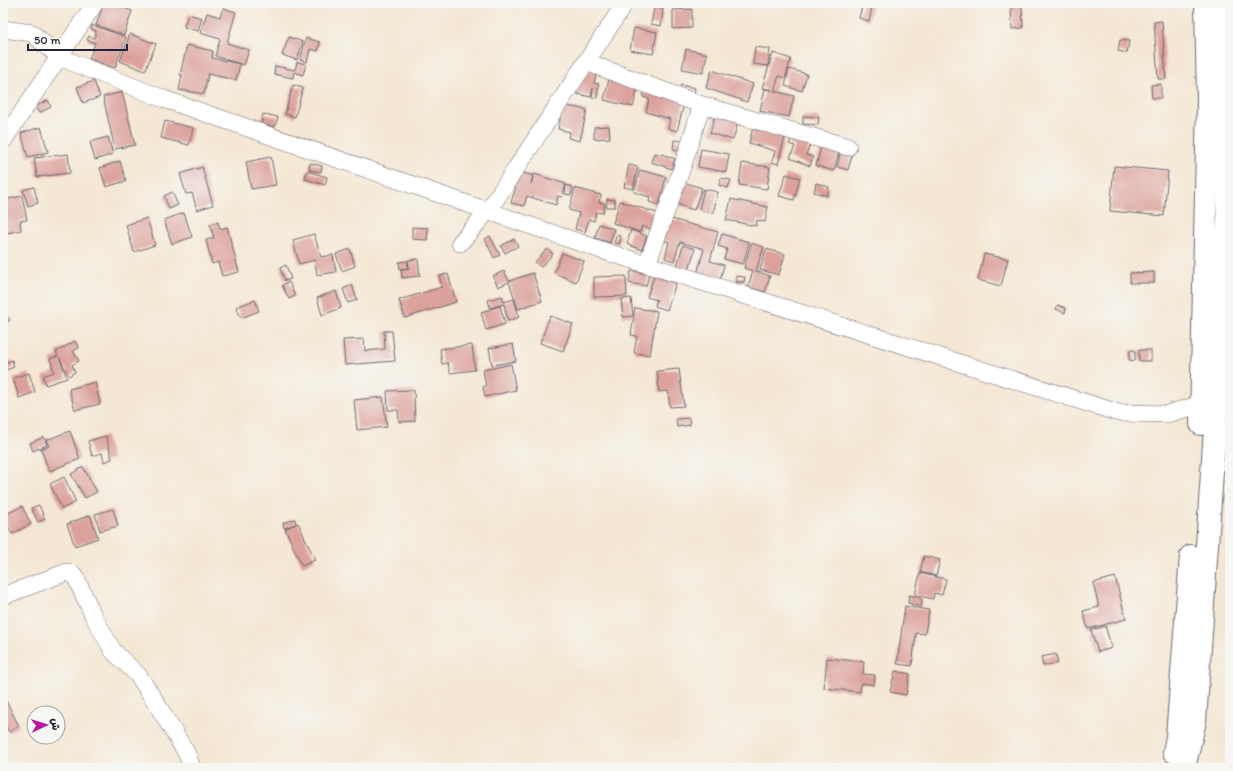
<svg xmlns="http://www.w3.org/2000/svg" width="1233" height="771" font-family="Itim,'Playpen Sans Arabic',sans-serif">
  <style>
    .building { fill: #dca19b }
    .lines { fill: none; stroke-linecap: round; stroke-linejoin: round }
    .minor-casing { stroke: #6c6770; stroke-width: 18 }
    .highway-casing { stroke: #6c6770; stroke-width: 24 }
    .minor { stroke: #fff; stroke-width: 17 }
    .highway { stroke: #fff; stroke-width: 22 }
  </style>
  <rect width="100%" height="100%" fill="#f6f6f2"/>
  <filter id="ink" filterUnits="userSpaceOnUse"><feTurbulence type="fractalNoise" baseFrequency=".025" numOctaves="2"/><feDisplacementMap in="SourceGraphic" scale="8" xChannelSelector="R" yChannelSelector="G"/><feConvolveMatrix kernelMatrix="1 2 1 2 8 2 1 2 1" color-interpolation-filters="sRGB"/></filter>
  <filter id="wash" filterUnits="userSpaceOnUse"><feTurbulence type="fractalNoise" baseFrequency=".012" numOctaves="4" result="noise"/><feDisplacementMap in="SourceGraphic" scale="16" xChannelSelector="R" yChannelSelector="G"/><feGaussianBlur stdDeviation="0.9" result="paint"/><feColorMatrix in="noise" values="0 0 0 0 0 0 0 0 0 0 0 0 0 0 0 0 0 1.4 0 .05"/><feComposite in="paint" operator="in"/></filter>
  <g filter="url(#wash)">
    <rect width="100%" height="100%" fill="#f4e7d3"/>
    <g id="blocks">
      <g class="building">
        <polygon points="104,3 109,3 132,11 124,35 96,25"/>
        <polygon points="863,3 873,3 869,21 859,18"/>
        <polygon points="1022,6 1023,28 1012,29 1011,7"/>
        <polygon points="223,8 236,12 227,43 249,50 244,65 215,56 220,39 200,33 207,13 220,17"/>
        <polygon points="654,8 663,9 661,26 651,24"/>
        <polygon points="692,9 692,28 673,29 673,10"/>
        <polygon points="188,14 202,18 198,31 184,27"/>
        <polygon points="1162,21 1166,79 1158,79 1154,22"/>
        <polygon points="92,25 126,37 115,68 89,59 95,43 87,40 89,36 94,38 96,31 91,29"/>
        <polygon points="634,28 657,32 653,54 630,50"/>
        <polygon points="130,34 156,44 145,71 120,61"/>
        <polygon points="289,37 303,42 297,60 282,55"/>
        <polygon points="306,38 320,42 318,51 310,49 307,62 300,60"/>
        <polygon points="1120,40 1129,41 1127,53 1118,51"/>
        <polygon points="187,45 213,51 212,58 240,64 236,80 208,74 204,94 179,90 182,75 180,75"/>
        <polygon points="755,47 770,49 768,66 753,64"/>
        <polygon points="686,49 707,54 703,73 682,69"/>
        <polygon points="773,53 791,59 785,78 779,76 774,91 794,96 789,117 760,111 765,89 772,90 762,88"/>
        <polygon points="297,62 306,64 303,75 294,72 293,78 274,74 275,66 295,70"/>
        <polygon points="576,67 597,72 594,83 599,84 597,98 592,97 593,88 591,97 569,92"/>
        <polygon points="789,69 807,74 802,91 785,86"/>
        <polygon points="712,70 753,84 747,102 706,88"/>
        <polygon points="609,79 638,86 633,107 604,100"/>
        <polygon points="94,81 100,97 83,103 77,87"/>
        <polygon points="1161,84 1161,98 1152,98 1151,85"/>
        <polygon points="293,85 303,88 295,117 285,114"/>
        <polygon points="681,85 695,88 694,96 679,92"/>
        <polygon points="645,89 685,100 677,131 668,128 670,119 646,112 649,99 643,97"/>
        <polygon points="122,92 135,145 115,149 103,97"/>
        <polygon points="48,100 51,107 39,113 35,107"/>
        <polygon points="563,105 587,110 580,141 568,138 570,132 558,129"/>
        <polygon points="716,112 739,119 733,140 710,133"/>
        <polygon points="263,114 278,117 275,127 261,125"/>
        <polygon points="803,116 819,117 818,125 803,124"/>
        <polygon points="165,121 193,128 189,145 161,138"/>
        <polygon points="754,124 786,133 778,164 772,162 775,151 749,143"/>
        <polygon points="609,126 610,138 594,139 594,127"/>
        <polygon points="41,127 48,152 28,157 21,133"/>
        <polygon points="793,135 811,142 806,155 813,157 810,166 790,158 795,146 789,144"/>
        <polygon points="108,137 113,154 95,160 90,142"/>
        <polygon points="674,140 682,141 680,151 673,149"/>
        <polygon points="822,143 840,147 834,171 816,166"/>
        <polygon points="701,149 729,154 726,172 698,167"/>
        <polygon points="841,149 853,152 848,170 837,167"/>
        <polygon points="654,153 662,155 662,154 675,159 672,169 651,162"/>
        <polygon points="68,154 70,173 37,177 34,158"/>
        <polygon points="271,157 276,185 251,189 246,162"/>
        <polygon points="120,161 126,181 106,187 100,168"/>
        <polygon points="310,163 322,166 321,172 309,170"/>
        <polygon points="742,163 770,167 767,189 739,185"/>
        <polygon points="629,165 638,167 633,189 624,187"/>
        <polygon points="1114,166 1168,171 1164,216 1110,211"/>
        <polygon points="202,167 213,205 197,210 192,193 186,194 180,174"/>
        <polygon points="640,170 666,177 659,205 649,202 650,197 634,192"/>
        <polygon points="307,171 327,177 325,185 305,179"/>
        <polygon points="520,172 533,176 531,184 534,174 566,184 562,197 558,196 556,205 527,196 524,206 511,203"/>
        <polygon points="786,174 800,178 794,200 779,196"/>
        <polygon points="721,178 731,180 728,188 719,185"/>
        <polygon points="683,182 702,188 694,210 676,204"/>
        <polygon points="816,183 829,187 827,196 814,192"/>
        <polygon points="566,185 573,187 571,195 565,194"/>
        <polygon points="34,187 38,203 28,206 23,190"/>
        <polygon points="575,188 601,195 599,202 605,204 603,213 596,212 594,221 589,219 585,232 575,229 579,213 569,210"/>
        <polygon points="704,189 718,192 713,213 699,210"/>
        <polygon points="172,192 178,205 169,209 164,196"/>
        <polygon points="22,196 27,220 20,221 21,230 7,233 5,219 3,220 3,200"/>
        <polygon points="607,199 615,200 615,207 606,207"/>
        <polygon points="731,199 768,207 765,222 757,220 756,226 726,220"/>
        <polygon points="620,201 660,214 655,231 642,226 640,232 613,223"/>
        <polygon points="184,213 192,237 172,244 164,220"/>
        <polygon points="147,218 155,245 134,252 126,225"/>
        <polygon points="668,218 718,232 710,261 724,265 720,280 697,274 704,249 680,242 674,261 665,258 669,242 662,240"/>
        <polygon points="218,222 220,229 227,227 239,272 222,276 218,262 212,264 206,240 214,238 210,224"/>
        <polygon points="599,224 614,229 610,243 595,238"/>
        <polygon points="412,227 428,228 427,240 412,239"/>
        <polygon points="631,230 647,236 642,250 627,244"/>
        <polygon points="314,234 321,257 333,255 336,272 317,275 315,260 299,264 293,240"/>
        <polygon points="722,234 749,242 743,264 724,259 727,249 718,246"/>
        <polygon points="617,235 621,236 619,244 614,243"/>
        <polygon points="490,236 500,255 494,258 485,239"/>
        <polygon points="514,239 518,246 505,253 501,246"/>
        <polygon points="751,243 764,247 756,271 770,276 765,292 748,287 753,271 744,268"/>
        <polygon points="683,245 695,249 689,270 677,266"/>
        <polygon points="350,249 355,266 342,271 336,254"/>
        <polygon points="547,249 553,254 541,267 535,262"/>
        <polygon points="766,249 785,254 779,275 760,270"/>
        <polygon points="562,253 584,261 576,282 554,273"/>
        <polygon points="984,254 1008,259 1001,286 978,280"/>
        <polygon points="418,259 420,276 402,278 401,269 409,268 408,260"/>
        <polygon points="407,261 408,268 400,269 399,262"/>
        <polygon points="286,265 291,279 285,281 280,268"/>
        <polygon points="504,271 509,281 533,273 542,301 518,309 509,282 498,287 493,276"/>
        <polygon points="631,271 649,274 646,286 629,283"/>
        <polygon points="1154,272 1154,283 1130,283 1130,273"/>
        <polygon points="448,274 456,302 405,318 399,300 442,287 439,276"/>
        <polygon points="626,276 627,296 594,297 594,277"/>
        <polygon points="654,276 676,283 667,310 655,306 657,300 647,297"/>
        <polygon points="736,276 745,277 744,282 736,282"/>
        <polygon points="289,282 295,296 289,299 282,285"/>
        <polygon points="352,285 357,300 348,303 343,289"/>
        <polygon points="336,291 341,308 322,315 317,298"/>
        <polygon points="502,296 504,302 514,299 519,317 508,321 504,304 490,308 488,300"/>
        <polygon points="631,298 633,316 623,317 621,299"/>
        <polygon points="255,300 259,311 241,318 236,307"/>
        <polygon points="1057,305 1066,308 1065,313 1056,309"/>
        <polygon points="500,306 505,324 486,330 481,312"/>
        <polygon points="635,308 657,311 650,355 634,353 637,336 631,335"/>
        <polygon points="3,311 10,320 3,326"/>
        <polygon points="550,316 573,324 563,351 540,343"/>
        <polygon points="384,331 392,331 395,361 345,365 343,340 364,339 365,351 385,349"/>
        <polygon points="75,341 79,348 73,351 79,361 72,365 75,372 69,376 59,357 67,378 46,385 43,376 54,372 50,359 58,356 56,352"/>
        <polygon points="513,344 516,361 492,365 489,348"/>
        <polygon points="472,345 475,370 450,373 448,363 442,364 440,349"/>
        <polygon points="1130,350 1135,350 1135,361 1129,360"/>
        <rect x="1139" y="350" width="12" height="11"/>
        <polygon points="12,360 14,367 6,370 4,363"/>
        <polygon points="511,364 516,390 485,397 483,387 486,386 483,370"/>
        <polygon points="679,369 684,406 670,407 668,391 659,392 657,371"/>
        <polygon points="29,373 35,392 19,398 13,378"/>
        <polygon points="95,382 100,404 75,410 69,389"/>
        <polygon points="414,390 415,421 399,422 398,410 388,410 387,391"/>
        <polygon points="383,397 387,427 357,430 354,400"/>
        <polygon points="689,418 690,425 677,427 676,419"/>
        <polygon points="70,431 80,459 49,471 41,449 49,446 46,440"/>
        <polygon points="106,436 112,459 104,462 102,453 92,456 88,441"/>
        <polygon points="44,437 47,445 33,451 30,443"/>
        <polygon points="83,467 97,492 85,498 71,474"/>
        <polygon points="64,477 76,502 62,509 50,484"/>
        <polygon points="39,505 45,519 38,522 31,508"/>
        <polygon points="22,506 31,524 12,534 3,516"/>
        <polygon points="113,509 118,526 100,531 95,514"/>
        <polygon points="90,515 98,538 75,546 67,524"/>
        <polygon points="295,519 296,524 284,528 283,523"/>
        <polygon points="298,523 315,560 302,566 285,529"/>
        <polygon points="924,556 940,560 936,576 920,572"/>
        <polygon points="920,573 946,579 942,595 934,593 933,599 915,595"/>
        <polygon points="1115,577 1126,619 1088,629 1083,611 1099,607 1093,583"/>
        <polygon points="909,595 922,599 921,607 908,603"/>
        <polygon points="905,606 929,610 925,634 916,633 912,666 897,664"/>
        <polygon points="1105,626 1112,648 1098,652 1091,630"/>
        <polygon points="1056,654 1058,663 1043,666 1041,657"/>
        <polygon points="827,658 864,662 863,674 875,675 874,685 861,683 860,692 824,688"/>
        <polygon points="895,671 910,674 906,695 890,692"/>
        <polygon points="3,695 19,726 9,732 3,721"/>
      </g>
    </g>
  </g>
  <g filter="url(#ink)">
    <use href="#blocks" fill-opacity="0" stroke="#6c6770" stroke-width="1"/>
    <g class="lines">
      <g class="minor-casing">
        <g id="minor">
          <polyline points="3,29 32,33 59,57 164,99 488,211 610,253 1119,413 1167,414 1202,404"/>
          <polyline points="586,62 702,105 848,147"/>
          <polyline points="3,141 95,3"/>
          <polyline points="460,243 488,211 625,3"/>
          <polyline points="647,264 682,168 702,105"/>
          <polyline points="3,596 67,572 71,573 75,576 93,615 113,651 138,675 155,701 187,754 192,768"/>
        </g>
      </g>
      <g class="highway-casing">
        <g id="highway">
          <polyline points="1201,424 1208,101 1206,3"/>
          <polyline points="1174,752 1177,737 1191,556"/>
          <polyline points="1184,768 1195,721 1218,385 1228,214 1224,3"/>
        </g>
      </g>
      <use href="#minor" class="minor"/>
      <use href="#highway" class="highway"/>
    </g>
  </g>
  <rect width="1233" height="771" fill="none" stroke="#f6f6f2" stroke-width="16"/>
  <g transform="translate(46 725) rotate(86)"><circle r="19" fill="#f6f6f2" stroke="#a1a1a9"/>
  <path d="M0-3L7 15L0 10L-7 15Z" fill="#b5179e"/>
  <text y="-6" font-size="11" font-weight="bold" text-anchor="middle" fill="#22223b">ش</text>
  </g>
  <path d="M28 44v6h99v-6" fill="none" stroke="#22223b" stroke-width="2"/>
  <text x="34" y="44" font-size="12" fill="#22223b" stroke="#f6f6f2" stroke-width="3" paint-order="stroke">50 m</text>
</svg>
